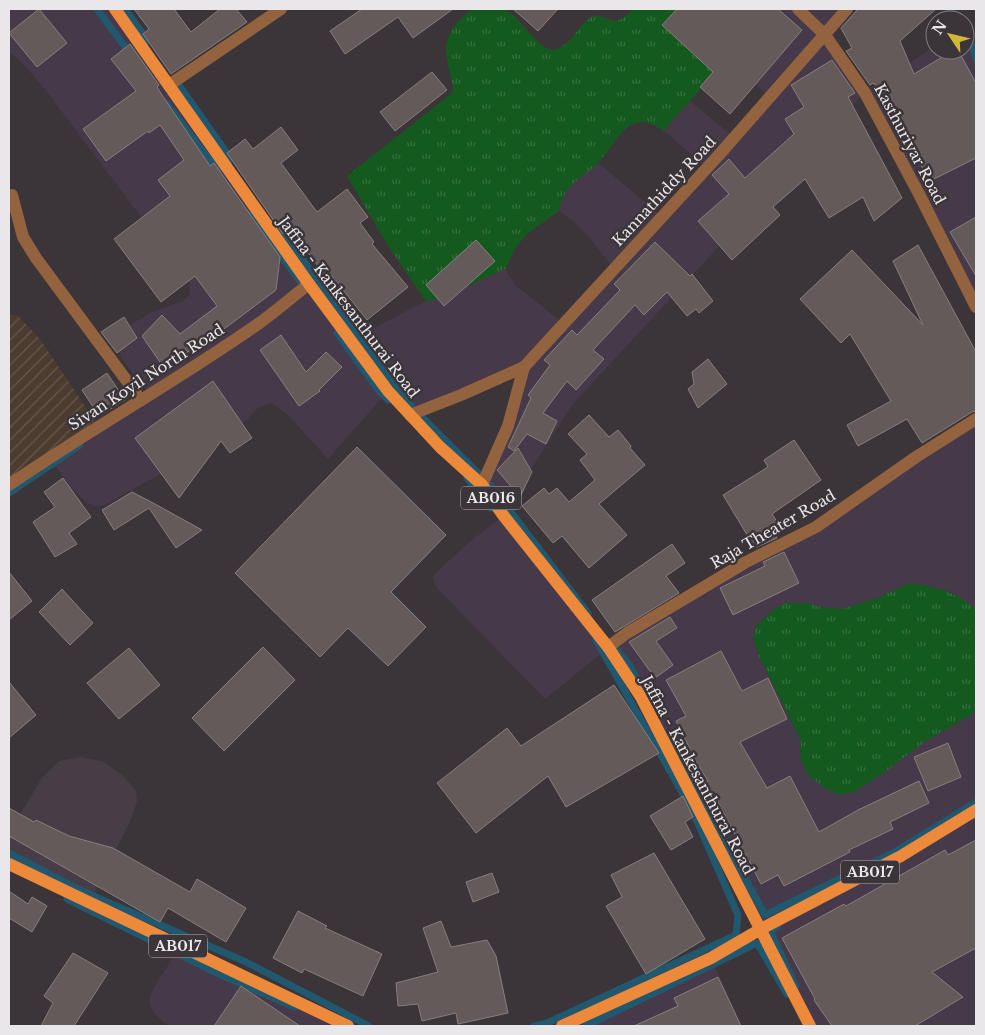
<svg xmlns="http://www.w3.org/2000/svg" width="985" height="1035" font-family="'Libre Baskerville',serif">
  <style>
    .commercial { fill: #463a4a }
    .industrial { fill: url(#industrial-furrows) }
    .built { fill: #473d46 }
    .grass { fill: url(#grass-tufts) }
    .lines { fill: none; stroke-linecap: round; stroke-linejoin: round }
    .stream { stroke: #205870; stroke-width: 7 }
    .building { fill: #635a59; stroke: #877e7d }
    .minor { stroke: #936340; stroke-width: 12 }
    .primary { stroke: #ec893b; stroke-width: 12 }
    .labels { text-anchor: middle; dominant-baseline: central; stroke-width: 5; stroke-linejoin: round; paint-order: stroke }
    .shield { fill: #3b353a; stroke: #b6b2b5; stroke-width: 1 }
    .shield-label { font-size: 14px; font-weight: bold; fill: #eae7ea }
    .street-label { font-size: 15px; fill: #eae7ea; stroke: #3b353a }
  </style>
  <defs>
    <pattern id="industrial-furrows" width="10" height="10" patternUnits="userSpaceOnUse" patternTransform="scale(1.25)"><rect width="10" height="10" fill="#4c3c30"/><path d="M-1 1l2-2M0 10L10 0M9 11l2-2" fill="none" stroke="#66584e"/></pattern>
    <pattern id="grass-tufts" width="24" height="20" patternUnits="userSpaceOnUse" patternTransform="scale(1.25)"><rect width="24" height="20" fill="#145a1f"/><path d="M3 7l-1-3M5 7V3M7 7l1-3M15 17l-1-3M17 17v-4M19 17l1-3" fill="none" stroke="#367240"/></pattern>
  </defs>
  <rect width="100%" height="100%" fill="#3b353a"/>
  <g class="commercial">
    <polygon points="9,9 115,9 351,340 426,301 442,298 505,269 516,286 563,323 614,269 588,236 573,221 559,211 560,202 572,183 598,163 663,217 707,168 663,130 690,101 735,138 770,97 732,64 736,21 746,9 847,9 825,35 865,93 935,46 935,50 965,50 965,37 976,56 976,307 864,93 797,162 572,405 524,480 503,515 608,647 816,527 976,419 976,610 953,593 932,587 910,583 877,598 842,609 819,607 807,603 776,608 757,625 753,636 758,654 801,741 800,758 809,776 826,789 924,742 968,717 976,710 976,1026 805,1026 808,1024 608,648 545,699 436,587 433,577 440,569 466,545 503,516 482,485 524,367 410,415 388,391 328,459 287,414 279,408 271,403 258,408 230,437 104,505 94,507 85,501 70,486 49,457 150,394 121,358 118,341 133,323 150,313 183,301 190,294 189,279 184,268 132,205 44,88 25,66 9,51"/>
    <polygon points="181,947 348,1026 171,1026 163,1022 152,1010 150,1004 150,996 160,977"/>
    <polygon points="711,958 742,1026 562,1026"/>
  </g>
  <polygon class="industrial" points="9,315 17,315 40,339 99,427 9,485"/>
  <polygon class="built" points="81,757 104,762 123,776 136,791 137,801 132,817 89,904 9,864 9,833 42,778 59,761"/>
  <g class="grass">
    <path d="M473,9C482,9 496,6 504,9C521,16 540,56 558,49C573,42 579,23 595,15C616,20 616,27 633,9H719L736,21L723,64L663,131C631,105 617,141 599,162C596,166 591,169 587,172C573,182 561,194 559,211L527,234L516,247L505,269L442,298L426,301L387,244L347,176L451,94L453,89C452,77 446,61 446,50C447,32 459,18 473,9Z"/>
    <path d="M910,583C936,587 956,591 976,610V710L968,717L924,742L881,775L854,792L840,795L826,789L809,776L800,758L801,741L758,654L753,636L757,625L776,608L787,603H807L819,607L842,609L877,598Z"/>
  </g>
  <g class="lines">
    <g class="stream">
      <polyline points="97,9 131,55"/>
      <polyline points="125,9 148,41"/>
      <polyline points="949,9 957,20"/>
      <polyline points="965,30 968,34 976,59"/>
      <polyline points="179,85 231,159"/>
      <polyline points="167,104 218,171"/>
      <polyline points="249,214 300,281"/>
      <polyline points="278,225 395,388 411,405"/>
      <polyline points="337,333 380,392 388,400"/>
      <polyline points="422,417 480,475"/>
      <polyline points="467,478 491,508"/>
      <polyline points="491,486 588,613"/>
      <polyline points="9,493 80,445"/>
      <polyline points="613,645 630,666 642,688"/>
      <polyline points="667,735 765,915 893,853 976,802"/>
      <polyline points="9,853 82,891 246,962 369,1026"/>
      <polyline points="67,899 219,974 294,1007"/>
      <polyline points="777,927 770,931 796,986"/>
      <polyline points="534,1026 547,1023 736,935 738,915 692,810 596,640"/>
      <polyline points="586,1026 757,943 787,994"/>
    </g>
  </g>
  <g class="building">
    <polygon points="39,9 67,43 37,67 9,33"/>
    <polygon points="134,9 174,9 191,32 220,9 236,9 247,22 171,74 143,34 149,29"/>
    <polygon points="362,9 453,9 413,38 398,17 345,54 330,31"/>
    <polygon points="513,9 558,9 538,31"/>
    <polygon points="677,9 778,9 802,30 730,114 700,87 713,72 662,25"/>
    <polygon points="858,9 936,9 900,41 914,74 954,50 958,50 976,83 976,158 930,181 874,83 870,85 846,51 852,48 841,28"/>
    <polygon points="130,44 159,85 157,87 162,95 210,166 214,163 280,257 276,290 208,341 207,339 164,368 142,336 162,315 180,334 217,306 195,276 161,302 114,239 170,196 158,180 184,160 160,125 149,133 148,131 106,161 83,129 136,91 111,59"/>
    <polygon points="832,60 855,93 848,97 902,198 874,221 863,197 829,218 805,179 773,207 780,215 732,260 698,221 729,194 712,175 729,159 745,178 794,134 785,119 804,107 791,85"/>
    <polygon points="432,72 447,90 395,131 380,112"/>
    <polygon points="281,127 298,150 281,163 317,212 347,189 368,217 360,223 374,242 372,244 408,287 367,320 331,275 327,278 285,222 283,234 227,153 245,139 253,149"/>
    <polygon points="976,217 976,276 950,232"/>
    <polygon points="476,240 495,261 444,306 426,285"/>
    <polygon points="655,242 690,276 692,274 713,301 699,313 696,309 687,316 667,292 644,315 635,305 593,350 604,359 576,390 567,381 543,413 557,421 546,444 527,434 514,451 508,447 531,398 528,395 550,365 544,360 572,330 577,335 620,290 614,284"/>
    <polygon points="918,245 976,352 976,411 972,412 922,443 907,419 858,446 847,425 891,401 850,334 841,343 800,299 852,250 923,325 893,261"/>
    <polygon points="124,317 137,338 117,353 101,332"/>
    <polygon points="281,335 306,372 326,352 342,367 319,390 320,391 299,406 260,350"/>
    <polygon points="708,359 727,384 698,408 688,389 694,384 692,372"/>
    <polygon points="107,373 125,400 99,416 82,390"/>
    <polygon points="213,381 252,438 230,453 221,441 179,498 135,438"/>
    <polygon points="589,415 609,437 618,430 631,446 630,448 645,465 599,504 627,535 589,568 562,536 553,543 522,506 544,488 549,494 557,488 569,502 595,480 580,460 587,454 568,434"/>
    <polygon points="794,440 821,480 772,514 781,528 774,532 777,538 755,548 723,495 768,467 764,460"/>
    <polygon points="357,447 446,535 391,592 426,627 388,666 348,628 320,657 235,573"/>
    <polygon points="518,448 532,472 520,497 497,470"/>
    <polygon points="63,478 91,517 69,533 77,544 55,557 33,522 55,507 44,492"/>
    <polygon points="132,492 155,504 202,530 176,548 149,508 114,530 102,510"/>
    <polygon points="672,544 685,563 666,576 679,593 615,632 592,600"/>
    <polygon points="784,552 799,583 733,615 720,588 765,566 763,562"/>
    <polygon points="9,572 32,601 9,620"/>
    <polygon points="62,589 93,623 70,645 39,612"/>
    <polygon points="670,617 677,628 656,641 673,665 655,678 629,642"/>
    <polygon points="263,647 295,680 224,751 192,718"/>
    <polygon points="129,648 160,685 119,719 87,683"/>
    <polygon points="721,651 742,691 768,678 787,719 740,742 767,788 790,776 819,832 858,810 919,781 929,803 890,822 893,829 849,850 850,852 784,886 778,875 761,884 718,802 716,803 706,782 708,781 697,763 676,721 686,716 666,680"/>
    <polygon points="9,682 36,715 9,738"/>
    <polygon points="614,685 659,753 566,807 548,776 476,833 437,783 507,728 521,746"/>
    <polygon points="948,743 961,777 928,791 914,757"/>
    <polygon points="683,796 693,817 685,822 693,837 671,850 650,816"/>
    <polygon points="9,808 34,822 36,820 69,836 113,848 190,892 197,879 246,908 226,942 168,908 160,922 9,836"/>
    <polygon points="976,840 976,948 932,972 963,997 915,1026 832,1026 814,1000 815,999 782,938 844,904 846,906 945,850 948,855"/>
    <polygon points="654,853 705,939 646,974 606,906 622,897 611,875"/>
    <polygon points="492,873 499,892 473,902 466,882"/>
    <polygon points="9,891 28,904 32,897 47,906 32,932 9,918"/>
    <polygon points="298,911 327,926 325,928 382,954 363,996 304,969 302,973 273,958"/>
    <polygon points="441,921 451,947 487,940 496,956 508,1013 458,1024 456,1013 422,1021 418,1004 398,1006 396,983 438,972 423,928"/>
    <polygon points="73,953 108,973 74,1026 41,1026 53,1003 44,996"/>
    <polygon points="718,977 741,1026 634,1026 678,1006 674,998"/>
    <polygon points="241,986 263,1001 300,1026 214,1026"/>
  </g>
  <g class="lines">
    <g class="minor">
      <polyline points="798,9 825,35 865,93 919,194 976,307"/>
      <polyline points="169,85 281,9"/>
      <polyline points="12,195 23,237 36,258 141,400"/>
      <polyline points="524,367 718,156 847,9"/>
      <polyline points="410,415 461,395 524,367 508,426 482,485"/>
      <path d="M9,485C90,429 177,381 258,324C276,311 292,297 309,284"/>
      <polyline points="608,647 627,633 746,562 816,527 916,457 976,419"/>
    </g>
    <g class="primary">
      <polyline points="115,9 309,284 388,391 440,447 482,485 503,515 608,647 641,697 810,1026"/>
      <polyline points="9,864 348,1026"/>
      <polyline points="562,1026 711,958 761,929 901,856 976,810"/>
    </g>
  </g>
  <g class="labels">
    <g class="shield">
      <rect x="461" y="486.5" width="60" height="23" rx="4"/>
      <rect x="841" y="860.5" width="58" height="23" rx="4"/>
      <rect x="149" y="934.5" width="58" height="23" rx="4"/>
    </g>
    <g class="shield-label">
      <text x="491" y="498">AB016</text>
      <text x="870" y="872">AB017</text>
      <text x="178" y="946">AB017</text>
    </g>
    <g class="street-label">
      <text transform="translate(910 144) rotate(62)">Kasthuriyar Road</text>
      <text transform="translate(664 191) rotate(-47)">Kannathiddy Road</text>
      <text transform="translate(349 307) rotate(53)">Jaffna - Kankesanthurai Road</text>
      <text transform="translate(146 377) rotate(-33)">Sivan Koyil North Road</text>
      <text transform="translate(773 529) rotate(-30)">Raja Theater Road</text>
      <text transform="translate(698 775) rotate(62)">Jaffna - Kankesanthurai Road</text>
    </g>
  </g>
  <rect width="985" height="1035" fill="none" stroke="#eae7ea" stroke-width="20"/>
  <g transform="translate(950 35) rotate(305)"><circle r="24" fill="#3b353a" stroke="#817c80"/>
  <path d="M0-4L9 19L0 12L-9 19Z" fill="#d2b736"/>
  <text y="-8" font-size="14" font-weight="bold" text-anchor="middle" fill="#eae7ea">N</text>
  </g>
</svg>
